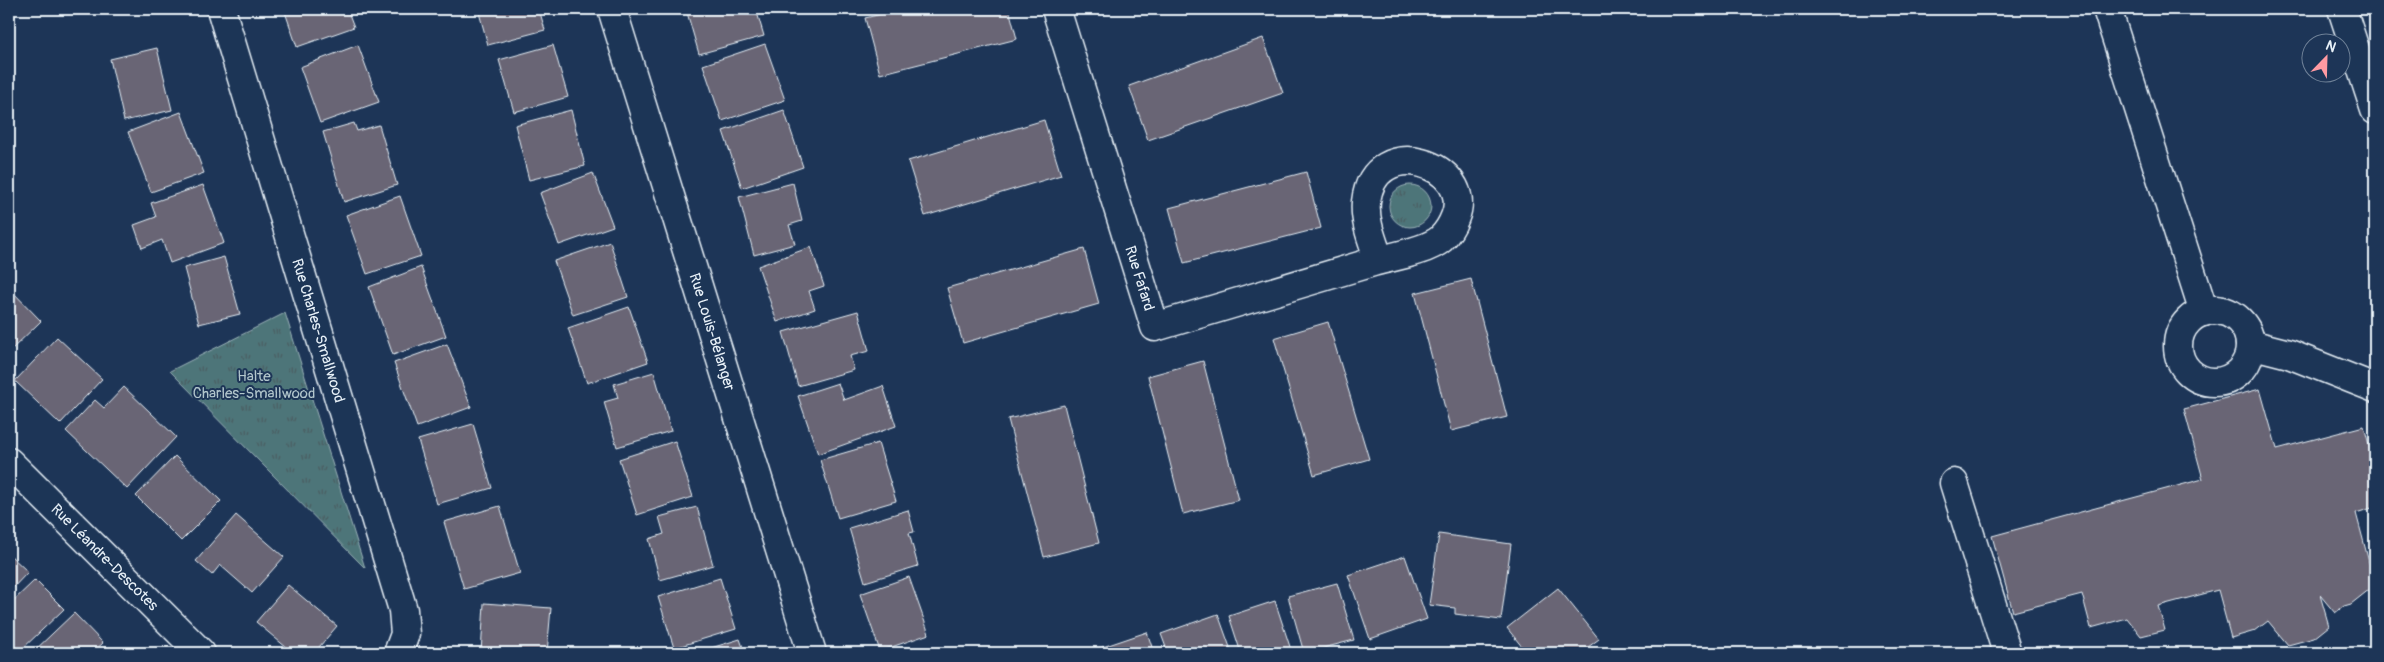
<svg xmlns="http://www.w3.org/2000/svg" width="2384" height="662" font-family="Pangolin,sans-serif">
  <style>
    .grass { fill: url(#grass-tufts); stroke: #9bb3b8 }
    .building { fill: #696574; stroke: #e8f1f8 }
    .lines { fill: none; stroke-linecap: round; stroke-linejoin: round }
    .minor-casing { stroke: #e8f1f8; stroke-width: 31 }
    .minor { stroke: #1d3557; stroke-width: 28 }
    .labels { text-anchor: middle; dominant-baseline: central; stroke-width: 4; stroke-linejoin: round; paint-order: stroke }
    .street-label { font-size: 15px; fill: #e8f1f8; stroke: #1d3557 }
    .park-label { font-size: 15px; fill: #b2c6cc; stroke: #1d3557 }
  </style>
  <defs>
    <pattern id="grass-tufts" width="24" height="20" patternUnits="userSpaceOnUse" patternTransform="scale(1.25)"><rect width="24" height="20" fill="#4e7579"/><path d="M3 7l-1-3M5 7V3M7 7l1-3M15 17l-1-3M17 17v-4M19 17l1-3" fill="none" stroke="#4a5e62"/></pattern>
  </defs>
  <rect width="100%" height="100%" fill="#1d3557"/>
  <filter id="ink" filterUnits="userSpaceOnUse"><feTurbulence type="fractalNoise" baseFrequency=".02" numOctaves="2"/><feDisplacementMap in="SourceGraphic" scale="10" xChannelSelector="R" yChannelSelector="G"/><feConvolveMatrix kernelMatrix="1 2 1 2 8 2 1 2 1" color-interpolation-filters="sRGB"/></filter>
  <g filter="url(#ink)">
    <g class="grass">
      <circle cx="1410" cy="206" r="21"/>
      <polygon points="285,313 365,568 170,371"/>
    </g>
    <g class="building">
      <polygon points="284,9 347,9 354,27 297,47"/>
      <polygon points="478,9 539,9 545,30 488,45"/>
      <polygon points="686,9 756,9 764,36 699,54"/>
      <polygon points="902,9 1009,9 1017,39 880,74 865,18"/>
      <polygon points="1263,38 1283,93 1148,140 1129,86"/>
      <polygon points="765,44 785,100 722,121 703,65"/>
      <polygon points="358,45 379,102 320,123 300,67"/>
      <polygon points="553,45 568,97 514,112 499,60"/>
      <polygon points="157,48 172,110 124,121 110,59"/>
      <polygon points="571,110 585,166 529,180 515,125"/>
      <polygon points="784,110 803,167 742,188 723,131"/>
      <polygon points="181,112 204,173 151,192 128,132"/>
      <polygon points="1044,120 1061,175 925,216 908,161"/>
      <polygon points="354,123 357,131 379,125 397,185 344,202 323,132"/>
      <polygon points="1306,172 1321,228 1184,263 1169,208"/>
      <polygon points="593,173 613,226 559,245 540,193"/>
      <polygon points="793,183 802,221 789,225 795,244 754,255 739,197"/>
      <polygon points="203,185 224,243 170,263 162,240 142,248 134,225 156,217 151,203"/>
      <polygon points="400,196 421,256 367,274 346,215"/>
      <polygon points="610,242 628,297 573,315 554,261"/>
      <polygon points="811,247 824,286 809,291 815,309 777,322 758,266"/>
      <polygon points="1084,249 1099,304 963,343 947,288"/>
      <polygon points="224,257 240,314 199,324 184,268"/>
      <polygon points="421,267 446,336 393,355 369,287"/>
      <polygon points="1471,279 1507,417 1451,431 1415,293"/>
      <polygon points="9,288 41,321 9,352"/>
      <polygon points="629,307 648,362 587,383 568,328"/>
      <polygon points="858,311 869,351 850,356 854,370 798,386 783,332"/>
      <polygon points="1328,322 1369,459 1314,475 1274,338"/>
      <polygon points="57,337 102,379 60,424 15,381"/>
      <polygon points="447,344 471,407 417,427 394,363"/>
      <polygon points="1203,361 1239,500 1183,514 1148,376"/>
      <polygon points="654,372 671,431 617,447 604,402 618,398 614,384"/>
      <polygon points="838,383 844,400 883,386 896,426 818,454 798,396"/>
      <polygon points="124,387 176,437 127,489 66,431 95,400 104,408"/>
      <polygon points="2260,389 2277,449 2364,426 2375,467 2375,507 2356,513 2375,585 2351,604 2344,606 2335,613 2320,595 2329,626 2314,638 2288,645 2268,621 2255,631 2231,638 2218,590 2158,606 2165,630 2141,636 2127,618 2091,628 2082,594 2013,612 1992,536 2203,479 2184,409"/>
      <polygon points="1064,405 1099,543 1044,557 1008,419"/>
      <polygon points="473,424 492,488 437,504 418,440"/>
      <polygon points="675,441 693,497 637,515 619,459"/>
      <polygon points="878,443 896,501 838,518 820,460"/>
      <polygon points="175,456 221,501 181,541 136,496"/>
      <polygon points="500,506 520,573 464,589 444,522"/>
      <polygon points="697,507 713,565 660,580 649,539 664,534 659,517"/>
      <polygon points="908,510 914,532 909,533 918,566 865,582 849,528"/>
      <polygon points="236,515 284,557 252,593 220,565 212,575 196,561"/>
      <polygon points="1439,534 1511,544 1501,620 1455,614 1455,608 1429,605"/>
      <polygon points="9,554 28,572 9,592"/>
      <polygon points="1405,556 1427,619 1370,639 1348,575"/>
      <polygon points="909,577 929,634 880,651 860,594"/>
      <polygon points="720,578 736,629 674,648 658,597"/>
      <polygon points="35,580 64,609 18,653 9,653 9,605"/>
      <polygon points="1337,583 1354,640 1304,653 1288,596"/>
      <polygon points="288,585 337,626 314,653 293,653 256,622"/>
      <polygon points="1558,588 1599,639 1580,653 1527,653 1507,628"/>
      <polygon points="1275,601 1292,653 1241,653 1229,616"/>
      <polygon points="484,603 551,608 547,653 481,653"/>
      <polygon points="74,613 103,643 92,653 32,653"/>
      <polygon points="1218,614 1232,653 1168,653 1161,634"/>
      <polygon points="1147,632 1154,653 1085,653"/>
      <polygon points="740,639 745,653 695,653"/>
    </g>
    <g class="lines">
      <g class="minor-casing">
        <g id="minor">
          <path id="s1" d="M221,9L403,610L405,634L398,653"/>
          <path id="s2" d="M612,9L812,653"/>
          <path id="s3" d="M1056,9L1155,327C1228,305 1300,284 1373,262C1391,257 1427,251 1441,239C1447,233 1452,225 1455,217C1476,165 1374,130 1366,202C1364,221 1373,242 1379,260"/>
          <polyline points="2107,9 2204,312"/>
          <polyline points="2342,9 2375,110"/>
          <circle cx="2214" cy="346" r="36"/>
          <polyline points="2250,344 2289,354 2375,388"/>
          <path id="s4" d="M9,462L201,653"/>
          <polyline points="1954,483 2007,653"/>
        </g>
      </g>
      <use href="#minor" class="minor"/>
    </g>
  </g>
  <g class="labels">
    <g class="street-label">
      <text stroke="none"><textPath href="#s3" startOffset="282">Rue Fafard</textPath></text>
      <text stroke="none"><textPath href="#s1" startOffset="336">Rue Charles-Smallwood</textPath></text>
      <text stroke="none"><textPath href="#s2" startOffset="338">Rue Louis-Bélanger</textPath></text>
      <text stroke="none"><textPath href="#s4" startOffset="135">Rue Léandre-Descotes</textPath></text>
    </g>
    <g class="park-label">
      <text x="254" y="376">Halte<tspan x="254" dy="17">Charles-Smallwood</tspan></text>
    </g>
  </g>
  <rect width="2384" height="662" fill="none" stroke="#1d3557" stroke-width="30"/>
  <rect x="15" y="15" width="2354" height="632" fill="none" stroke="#e8f1f8" stroke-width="2" filter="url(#ink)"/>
  <g transform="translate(2326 58) rotate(23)"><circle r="24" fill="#1d3557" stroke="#6e8097"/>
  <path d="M0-4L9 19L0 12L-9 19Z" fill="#ff9aa2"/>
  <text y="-8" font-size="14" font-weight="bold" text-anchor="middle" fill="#e8f1f8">N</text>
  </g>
</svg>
